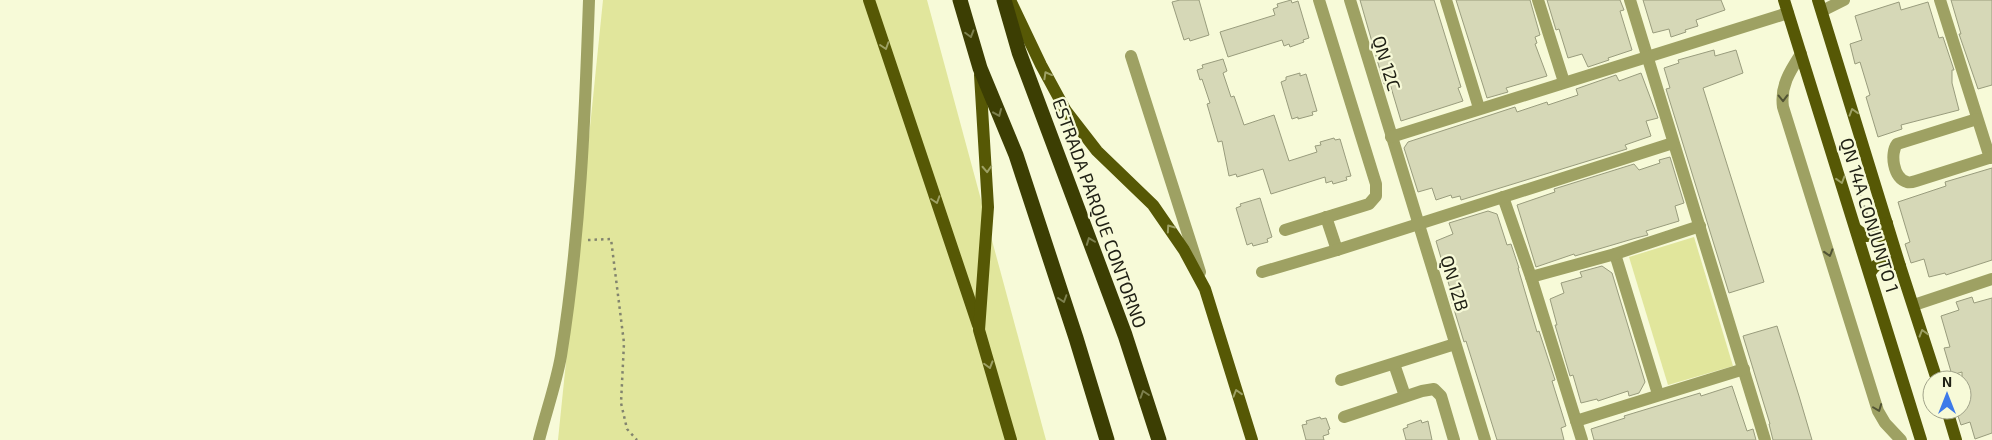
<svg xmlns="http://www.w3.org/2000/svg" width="1992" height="440" font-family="'Exo 2',sans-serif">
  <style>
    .green { fill: #e1e69c }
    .building { fill: #d6d8b7; stroke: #999c7d }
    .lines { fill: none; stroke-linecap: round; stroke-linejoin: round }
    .path { stroke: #82846e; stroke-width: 2.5; stroke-dasharray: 2.5 4; stroke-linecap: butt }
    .minor { stroke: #9ea163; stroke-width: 12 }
    .major { stroke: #565805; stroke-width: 12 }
    .highway { stroke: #3c3e03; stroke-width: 15 }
    .oneway { stroke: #7d804e }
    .oneway2 { stroke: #9ea164 }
    .oneway3 { stroke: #525434 }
    .labels { text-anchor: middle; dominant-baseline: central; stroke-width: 4.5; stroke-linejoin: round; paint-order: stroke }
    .street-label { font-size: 18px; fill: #202115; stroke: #f7fad8 }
  </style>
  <rect width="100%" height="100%" fill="#f7fad8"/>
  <g class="green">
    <polygon points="603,0 927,0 1046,440 558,440"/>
    <polygon points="1694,237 1733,366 1668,385 1629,257"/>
  </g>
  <g class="building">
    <polygon points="1180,0 1199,0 1209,35 1190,41 1189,38 1184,40 1172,2"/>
    <polygon points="1291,0 1292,3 1298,1 1309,38 1303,40 1304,42 1290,47 1289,44 1284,46 1282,40 1228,57 1220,32 1275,15 1273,9 1278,7 1277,4"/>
    <polygon points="1360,0 1434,0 1461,87 1458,88 1463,101 1401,121 1390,84 1384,84"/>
    <polygon points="1456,0 1530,0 1540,35 1535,37 1537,43 1535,44 1547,76 1506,88 1508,92 1487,98"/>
    <polygon points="1547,0 1620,0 1624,10 1620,11 1632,50 1608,58 1609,60 1588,67 1582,54 1568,58 1559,29 1556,30"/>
    <polygon points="1643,0 1721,0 1725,10 1696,20 1698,26 1685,30 1686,32 1671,37 1669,29 1653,33"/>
    <polygon points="1951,0 1992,0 1992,85 1978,89 1959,34 1961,34"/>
    <polygon points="1899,2 1901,10 1928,2 1939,38 1943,37 1954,70 1952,70 1952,83 1959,110 1901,125 1902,129 1878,137 1866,97 1870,95 1860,62 1855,64 1850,44 1862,40 1855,16"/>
    <polygon points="1714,50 1715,56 1736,50 1743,73 1703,88 1764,282 1729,293 1666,89 1670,88 1664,68 1679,63 1678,60"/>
    <polygon points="1223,59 1227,71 1223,73 1231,97 1234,96 1244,125 1274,115 1289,161 1317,152 1315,146 1321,145 1320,142 1334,138 1335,140 1340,139 1351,176 1346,177 1347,180 1333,184 1332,181 1326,183 1325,177 1271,194 1263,169 1237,177 1236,174 1229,176 1222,141 1218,142 1207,104 1210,103 1202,79 1200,80 1197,70 1203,68 1202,65"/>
    <polygon points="1300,73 1300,76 1306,74 1317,111 1312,112 1313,115 1298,119 1298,117 1292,119 1281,82 1286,80 1286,77"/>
    <polygon points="1641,73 1658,118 1646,121 1651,136 1625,145 1627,149 1461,200 1460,196 1452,198 1451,195 1436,200 1432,188 1418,192 1404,148 1408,142 1515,107 1517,112 1547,102 1548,105 1578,95 1576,89 1616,75 1619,81"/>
    <polygon points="1670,157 1684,203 1675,206 1679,221 1646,231 1648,235 1636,238 1575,256 1574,254 1536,267 1517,205 1555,192 1554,189 1634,164 1639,170 1660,163 1659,160"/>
    <polygon points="1992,168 1992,260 1946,275 1945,273 1929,277 1924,259 1911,263 1905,244 1910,242 1898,202 1946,186 1945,182"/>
    <polygon points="1260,198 1272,237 1267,239 1268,242 1253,246 1252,243 1247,245 1236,208 1241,206 1240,204"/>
    <polygon points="1488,211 1497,214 1507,245 1511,244 1519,268 1518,268 1537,332 1539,331 1555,380 1552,381 1566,426 1561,428 1564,440 1497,440 1466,341 1464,342 1450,296 1452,295 1436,241 1453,234 1449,223"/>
    <polygon points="1602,266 1612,273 1645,382 1639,393 1629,396 1628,391 1598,401 1597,399 1581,403 1573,375 1570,376 1555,325 1557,325 1550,299 1564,293 1561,283 1582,277 1580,272"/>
    <polygon points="1972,297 1974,303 1992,298 1992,433 1975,439 1970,422 1961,425 1956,410 1962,410 1962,372 1952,375 1944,348 1950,347 1941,316 1959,310 1956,302"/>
    <polygon points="1777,326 1799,396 1812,440 1773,440 1769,424 1770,424 1743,336"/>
    <polygon points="1732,386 1747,431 1753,429 1756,440 1594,440 1591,429 1625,418 1624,416 1700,393 1701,396"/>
    <polygon points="1320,417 1321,419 1326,418 1330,429 1328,430 1329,434 1323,436 1324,440 1306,440 1302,425 1307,424 1306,421"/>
    <polygon points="1421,420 1422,423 1428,421 1432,440 1406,440 1403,429 1408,427 1407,425"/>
  </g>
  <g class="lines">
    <g class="path">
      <polyline points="1853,175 1870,223"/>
      <polyline points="588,240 611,239 624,343 621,403 627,429 637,440"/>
    </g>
    <g class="minor">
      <polyline points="1350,0 1485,440"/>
      <polyline points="1446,0 1479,108"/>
      <polyline points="1538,0 1564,82"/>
      <polyline points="1630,0 1765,440"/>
      <polyline points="1940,0 1990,158"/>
      <polyline points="1822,11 1844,0"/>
      <path d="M1801,54C1790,71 1780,86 1783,107L1878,411L1885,423L1901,440"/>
      <polyline points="1131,56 1200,272"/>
      <path d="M1977,119L1897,144C1890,153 1893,178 1907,182C1910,183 1913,182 1916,181L1992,157"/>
      <polyline points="1391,137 1788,13"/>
      <polyline points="1503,197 1531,277 1582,440"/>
      <polyline points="1326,217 1337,250"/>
      <polyline points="1285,230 1369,204 1376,196 1376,184 1319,0"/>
      <polyline points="1615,254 1658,394"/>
      <polyline points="1262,272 1337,250 1673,143"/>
      <polyline points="1531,277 1615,254 1700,226"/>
      <polyline points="1914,305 1992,279"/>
      <polyline points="1394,364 1405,396"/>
      <polyline points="1341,380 1455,344"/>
      <polyline points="1344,417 1422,391 1434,389 1441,396 1454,440"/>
      <polyline points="1576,421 1744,369"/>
      <path d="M539,440C546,412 556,384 561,356C580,238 585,119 589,0"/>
    </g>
    <g class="major">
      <polyline points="869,0 978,325"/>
      <polyline points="1010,0 1041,65 1066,111 1097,151 1153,205 1184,250 1205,289 1252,440"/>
      <polyline points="1784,0 1921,440"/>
      <polyline points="1818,0 1900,266 1937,380"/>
      <polyline points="980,75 988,207 979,330 1011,440"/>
      <polyline points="1856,229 1865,236 1881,236 1887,223"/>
      <path d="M1870,273C1878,260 1886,259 1900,266"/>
      <polyline points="1947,410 1956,440"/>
    </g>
    <g class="highway">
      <polyline points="960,0 980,68 1016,155 1076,338 1107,440"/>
      <polyline points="1004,0 1019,52 1125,335 1159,440"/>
    </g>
  </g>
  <defs><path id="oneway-chevron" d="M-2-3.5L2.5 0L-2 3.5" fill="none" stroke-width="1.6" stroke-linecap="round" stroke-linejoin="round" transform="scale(1.25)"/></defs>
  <g class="oneway">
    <use href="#oneway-chevron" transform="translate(970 34) rotate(74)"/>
    <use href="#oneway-chevron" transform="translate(998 113) rotate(67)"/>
    <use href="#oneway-chevron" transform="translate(1090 241) rotate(-111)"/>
    <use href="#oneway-chevron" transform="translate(1063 299) rotate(72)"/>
    <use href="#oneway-chevron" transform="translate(1144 394) rotate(-108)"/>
  </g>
  <g class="oneway2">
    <use href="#oneway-chevron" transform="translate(885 46) rotate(72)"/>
    <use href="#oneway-chevron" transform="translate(1047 75) rotate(-119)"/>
    <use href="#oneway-chevron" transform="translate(1853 112) rotate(-107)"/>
    <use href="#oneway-chevron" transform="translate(987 169) rotate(87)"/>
    <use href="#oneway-chevron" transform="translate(1841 180) rotate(73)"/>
    <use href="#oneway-chevron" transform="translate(936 200) rotate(72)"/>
    <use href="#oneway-chevron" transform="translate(1170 228) rotate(-125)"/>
    <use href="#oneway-chevron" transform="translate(1923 333) rotate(-107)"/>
    <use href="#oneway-chevron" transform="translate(989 365) rotate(74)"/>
    <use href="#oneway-chevron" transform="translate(1237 393) rotate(-107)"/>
  </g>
  <g class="oneway3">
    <use href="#oneway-chevron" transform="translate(1783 98) rotate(89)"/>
    <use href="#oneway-chevron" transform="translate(1829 253) rotate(73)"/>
    <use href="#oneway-chevron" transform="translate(1878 408) rotate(69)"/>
  </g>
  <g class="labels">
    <g class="street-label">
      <text transform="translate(1387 63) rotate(73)">QN 12C</text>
      <text transform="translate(1100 213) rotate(70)">ESTRADA PARQUE CONTORNO</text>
      <text transform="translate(1870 215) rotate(73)">QN 14A CONJUNTO 1</text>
      <text transform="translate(1455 283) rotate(73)">QN 12B</text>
    </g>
  </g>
  <g transform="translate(1947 395)"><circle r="24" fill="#f7fad8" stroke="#a1a38a"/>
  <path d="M0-4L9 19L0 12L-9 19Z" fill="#3d7ae9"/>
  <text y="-8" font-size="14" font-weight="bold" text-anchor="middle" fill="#202115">N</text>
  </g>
</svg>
